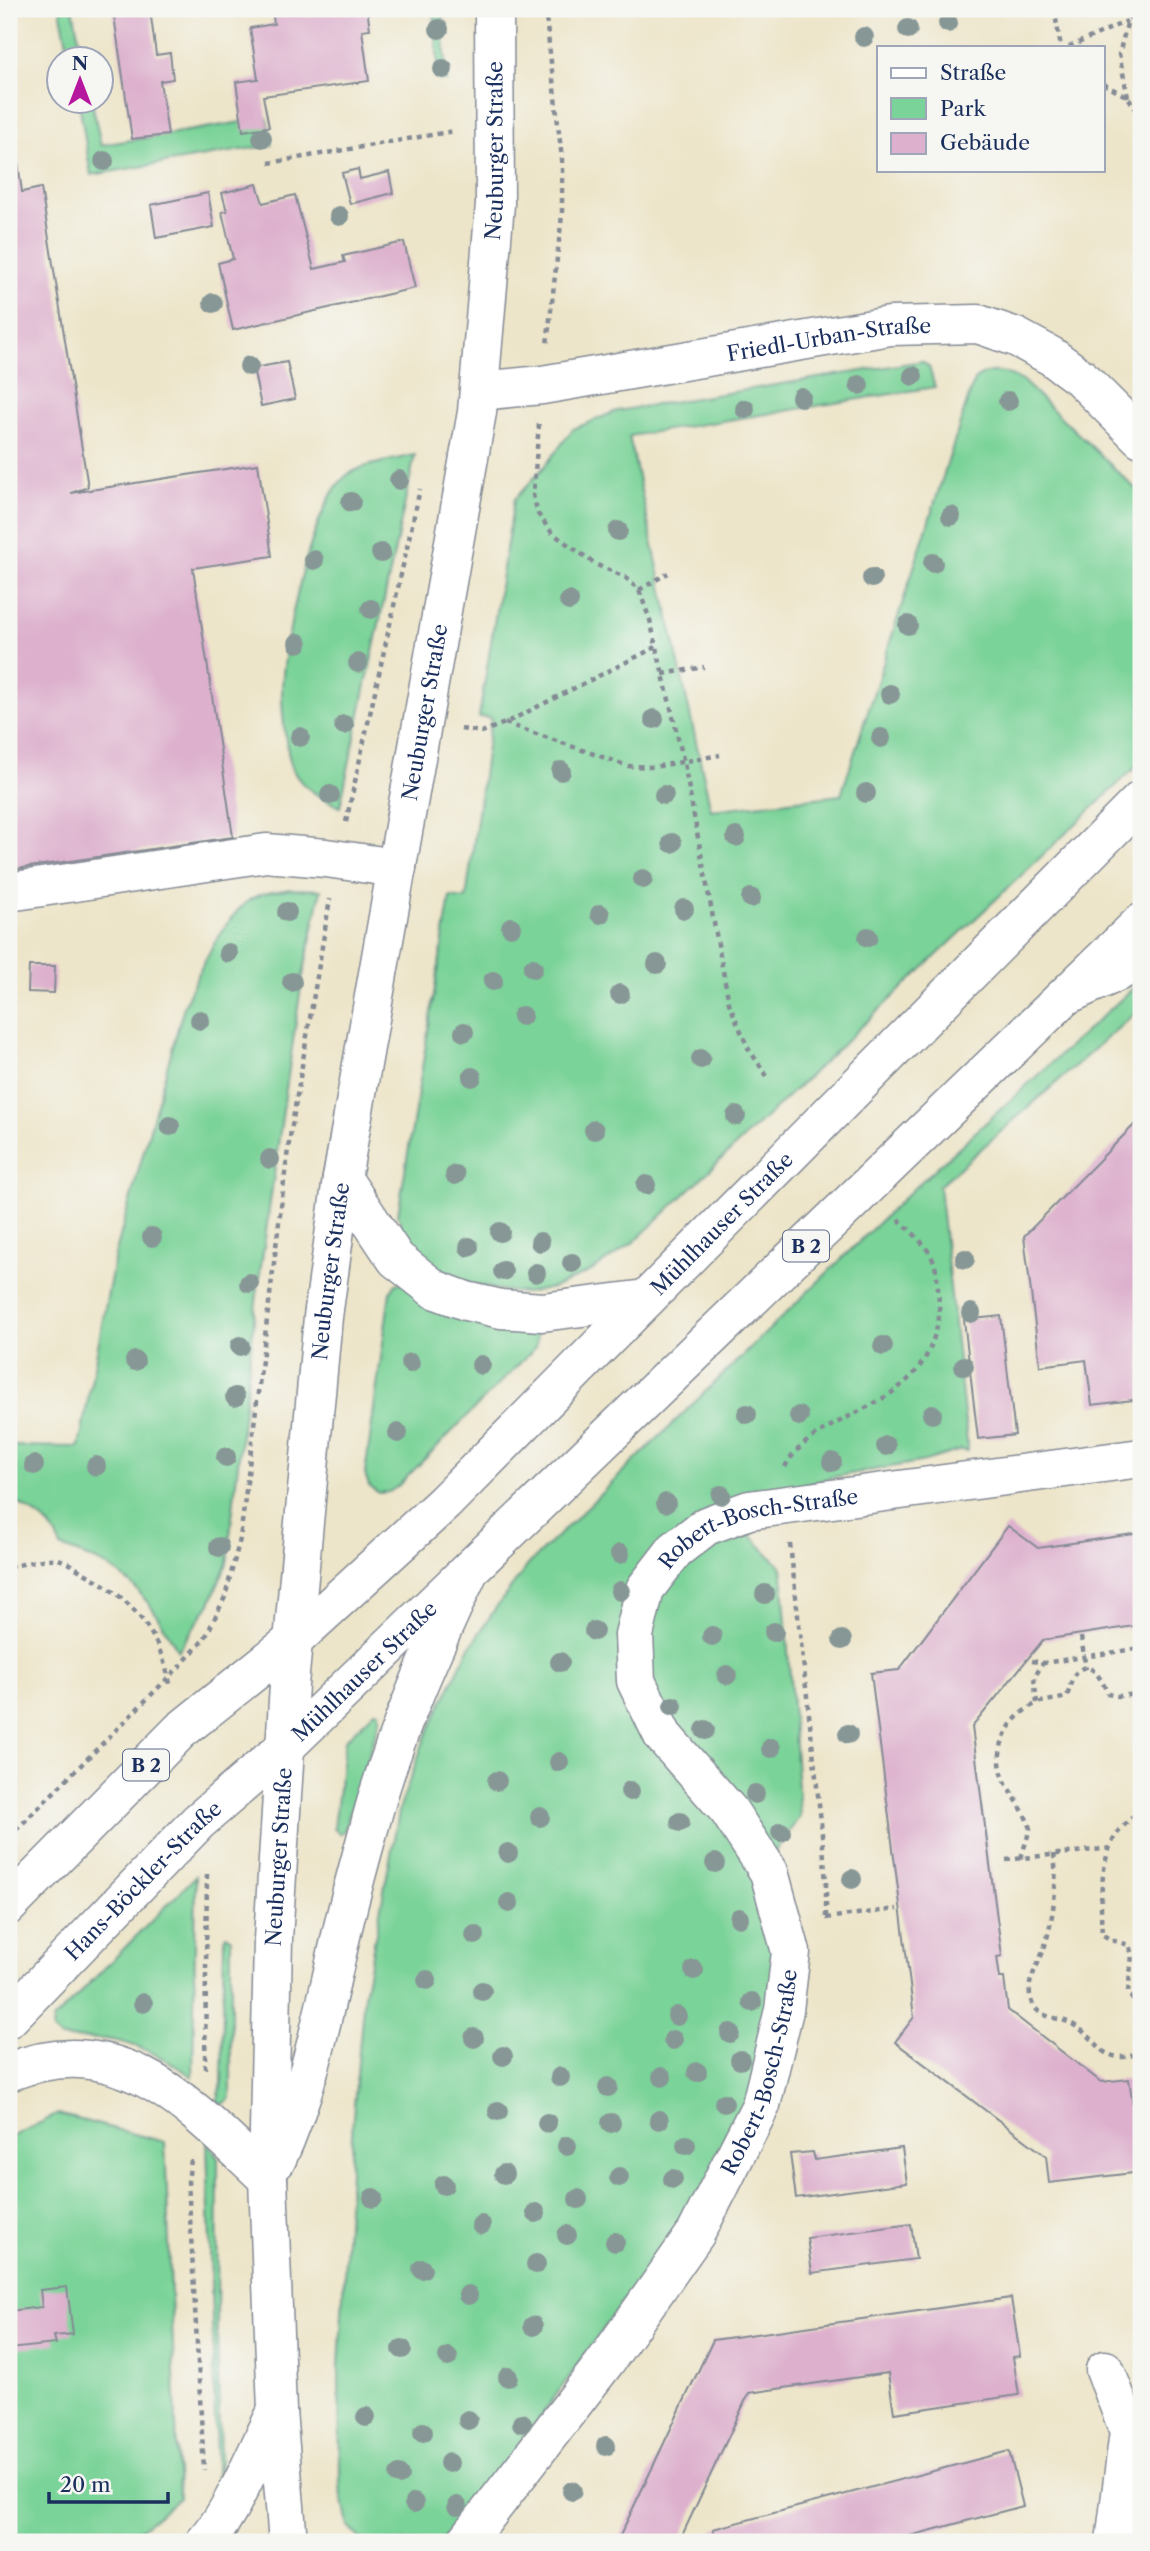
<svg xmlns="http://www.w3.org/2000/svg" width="1150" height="2551" font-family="'Libre Caslon Text',serif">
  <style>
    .green { fill: #7ad398; stroke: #4a817b; stroke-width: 2 }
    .building { fill: #ddb1cd }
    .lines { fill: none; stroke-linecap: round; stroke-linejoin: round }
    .minor-casing { stroke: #848a94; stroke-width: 41 }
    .major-casing { stroke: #848a94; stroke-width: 41 }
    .path { stroke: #848a94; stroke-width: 4.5; stroke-dasharray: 5 5; stroke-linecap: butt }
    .minor { stroke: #fff; stroke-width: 38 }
    .major { stroke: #fff; stroke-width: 38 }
    .tree { fill: #879796 }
    .labels { text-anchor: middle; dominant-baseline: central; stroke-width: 5; stroke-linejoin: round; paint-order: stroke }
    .shield { fill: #f6f6f2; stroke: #5d6b8a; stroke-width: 2 }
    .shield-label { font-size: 19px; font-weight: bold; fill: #1b2f5e }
    .street-label { font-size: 21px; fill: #1b2f5e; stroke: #f6f6f2 }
  </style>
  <rect width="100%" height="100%" fill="#f6f6f2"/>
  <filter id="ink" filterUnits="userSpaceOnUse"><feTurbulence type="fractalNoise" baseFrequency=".0143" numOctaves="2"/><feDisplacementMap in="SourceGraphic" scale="14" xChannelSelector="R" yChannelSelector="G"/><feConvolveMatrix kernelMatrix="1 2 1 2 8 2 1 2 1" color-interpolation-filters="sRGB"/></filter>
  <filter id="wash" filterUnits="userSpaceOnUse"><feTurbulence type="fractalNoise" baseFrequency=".00686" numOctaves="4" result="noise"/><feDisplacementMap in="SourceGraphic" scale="28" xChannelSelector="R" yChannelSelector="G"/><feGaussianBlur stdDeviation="1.57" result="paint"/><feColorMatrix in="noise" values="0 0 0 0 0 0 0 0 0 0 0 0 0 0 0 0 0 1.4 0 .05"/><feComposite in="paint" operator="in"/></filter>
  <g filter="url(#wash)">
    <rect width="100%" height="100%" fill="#ede5c9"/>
    <g class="green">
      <polygon points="60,9 73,9 83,59 70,59"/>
      <polygon points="434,9 442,9 447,81 439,80"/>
      <polygon points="79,102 92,102 101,145 267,118 272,145 91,175"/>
      <path d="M922,361L929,367L935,387L629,436L711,810L841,795L974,380C991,366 1008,372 1024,382L1141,494V762L634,1242L593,1270L553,1288L525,1293L499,1290L451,1279L415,1251L403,1233L398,1214L450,897L466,899L491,718L479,717L514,500L545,466L573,429L617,411Z"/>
      <path d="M415,455L340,807C323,798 304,790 294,772C286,755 282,712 282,693C282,647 311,507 345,477C358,465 397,459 415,455Z"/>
      <path d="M290,889L321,890L302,980L285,1096L256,1302L227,1563L210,1603L178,1651C160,1618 141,1586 107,1566C93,1558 76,1553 61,1547C47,1513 33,1516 9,1496V1446L79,1447L115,1255L184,1006C196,977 227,908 257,896C266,892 280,891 290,889Z"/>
      <polygon points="1141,981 1141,1008 939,1186 968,1451 961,1450 925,1461 833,1477 740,1503 752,1537 782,1568 800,1816 758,1876 778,1955 750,2098 684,2228 627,2296 469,2517 440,2542 363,2542 348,2526 340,2486 339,2366 353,2117 364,1995 400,1807 425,1738 467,1652 497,1606 529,1564 911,1191"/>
      <polygon points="403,1282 537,1330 536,1347 398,1486 389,1492 378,1493 369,1486 365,1474 390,1292 396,1284"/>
      <polygon points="375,1711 380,1712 380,1720 344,1831 339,1834 334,1828 345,1740"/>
      <path d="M196,1876L193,2077C166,2059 137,2042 104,2039C89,2038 75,2039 60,2038L52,2031L53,2020Z"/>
      <polygon points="226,1935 231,1939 231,2089 229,2100 224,2104 217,2103 222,2083 224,1939"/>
      <polygon points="58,2114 165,2142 179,2498 124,2542 9,2542 9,2138"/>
      <polygon points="207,2141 218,2158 217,2327 220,2460 217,2495"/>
    </g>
    <g id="blocks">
      <g class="building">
        <polygon points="113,9 150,9 156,55 170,53 173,79 160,81 168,135 132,139"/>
        <polygon points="272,9 367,9 370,29 362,30 369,81 263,96 269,127 243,131 236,82 258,79 250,28 274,24"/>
        <polygon points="17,156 22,192 41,188 88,487 71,493 258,464 272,556 193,568 233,837 9,870 9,157"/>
        <polygon points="358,169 360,179 389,172 393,193 350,204 342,173"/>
        <polygon points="257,184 263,203 295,195 314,269 345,262 343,256 404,242 415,288 233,330 218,263 233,259 222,212 227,211 222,193"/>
        <polygon points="208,193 214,227 156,238 151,205"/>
        <polygon points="287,362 295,399 261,406 253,368"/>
        <polygon points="29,966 55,966 54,993 28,992"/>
        <polygon points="1141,1118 1141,1399 1092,1405 1086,1360 1040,1366 1024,1236"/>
        <polygon points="1001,1316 1015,1435 978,1439 964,1320"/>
        <polygon points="1008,1526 1038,1548 1141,1533 1141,1625 1043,1640 972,1727 1002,1956 997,1957 1000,1978 1004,1978 1008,2010 1101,2082 1129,2079 1141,2157 1141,2172 1049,2183 1046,2156 895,2042 914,2017 871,1673 899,1670"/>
        <polygon points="902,2148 907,2183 796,2198 790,2154 813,2152 815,2160"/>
        <polygon points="911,2224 916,2259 812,2273 807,2238"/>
        <polygon points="67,2287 73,2334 54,2336 56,2344 9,2349 9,2311 42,2307 40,2290"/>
        <polygon points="1011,2298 1020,2356 1013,2357 1019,2395 894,2413 888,2373 749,2393 679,2542 617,2542 713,2340"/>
        <polygon points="1009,2451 1023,2506 887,2542 717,2542 713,2529"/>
      </g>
    </g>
  </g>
  <g filter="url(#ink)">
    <use href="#blocks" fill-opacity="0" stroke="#848a94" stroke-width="2"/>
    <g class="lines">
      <g class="minor-casing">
        <g id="minor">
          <path id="s1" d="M479,391L542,385L890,326L978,324L1016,337L1051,356L1081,378L1141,438"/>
          <polyline points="9,892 266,853 326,858 397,868"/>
          <polyline points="1069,994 1141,961"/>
          <polyline points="342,1178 396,1259 434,1289 466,1301 501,1309 542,1312 646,1299"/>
          <path d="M9,2072C122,2026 193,2109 268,2179"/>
          <path d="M276,2161C311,2086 325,2004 344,1923C353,1885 364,1847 374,1810C397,1727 434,1647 470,1569"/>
          <polyline points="1105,2370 1129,2431 1115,2542"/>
          <path d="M205,2542C232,2514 258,2447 277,2411"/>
          <path id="s2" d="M288,2542L277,2411L268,2179L273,1939L289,1685L323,1317L342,1178L477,412L495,204L494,9"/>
          <path id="s3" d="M466,2542L606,2361L696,2233L761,2105L784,2010L791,1952L769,1872L729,1811L663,1736L636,1681L634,1635L645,1589L675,1550L706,1526L749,1510L1141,1458"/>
        </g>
      </g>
      <g class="major-casing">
        <g id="major">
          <path id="s4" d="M9,1905L180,1731L295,1639L444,1503L1141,800"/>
          <path id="s5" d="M9,2018L198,1822L284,1748L1141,923"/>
        </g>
      </g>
      <g class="path">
        <polyline points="545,9 562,159 562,215 547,345"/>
        <polyline points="1054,9 1061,47"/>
        <polyline points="1069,47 1127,21"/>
        <polyline points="1103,84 1128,97 1141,117"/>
        <polyline points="1128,97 1119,54 1128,20 1141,10"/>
        <polyline points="269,163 454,131"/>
        <polyline points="539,424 533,495 538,514 552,533 597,565 625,577 639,590 650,620 684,763 729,1003 748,1048 769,1079"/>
        <polyline points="639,590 668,573"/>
        <polyline points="663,674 704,667"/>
        <polyline points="505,723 628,766 654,767 720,755"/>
        <polyline points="461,729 482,732 505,723 656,647"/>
        <polyline points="346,822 420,489"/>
        <path d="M785,1467C814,1412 910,1413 933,1340C937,1327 940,1318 939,1304C938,1292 938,1278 935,1266C930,1246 909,1230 895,1216"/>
        <polyline points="790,1544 821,1822 826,1882 826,1922"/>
        <path d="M9,1567C20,1565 47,1557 57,1559C66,1560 78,1570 86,1574C135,1601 159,1632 171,1688"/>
        <polyline points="1081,1637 1086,1669"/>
        <polyline points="1032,1661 1044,1663 1141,1648"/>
        <polyline points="1037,1703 1034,1678 1043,1663"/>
        <polyline points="9,1771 12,1803 9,1819"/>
        <path d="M1141,1808C1133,1817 1122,1826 1115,1837C1100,1861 1100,1906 1102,1934L1111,1940L1129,1945L1132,1955L1128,1992L1141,2013"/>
        <polyline points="9,1837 181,1665 205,1638 225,1597 240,1539 288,1149 330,899"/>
        <path d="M1054,1854C1058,1884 1053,1920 1044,1949C1040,1960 1032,1974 1030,1984C1029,1990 1030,1999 1033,2005C1040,2017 1054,2017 1065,2021C1076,2024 1092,2038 1099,2047C1108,2059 1131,2061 1141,2049"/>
        <path d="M1021,1858L1030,1829C1026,1812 1013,1797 1005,1781C991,1751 1007,1717 1036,1704C1046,1699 1057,1701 1067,1696C1070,1689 1071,1678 1075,1674C1091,1655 1103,1683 1108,1694L1118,1696L1141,1694"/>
        <polyline points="1006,1860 1111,1848"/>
        <polyline points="826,1918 897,1909"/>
        <polyline points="205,2069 207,1871"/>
        <polyline points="191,2160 188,2181 204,2470"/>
      </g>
      <use href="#minor" class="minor"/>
      <use href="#major" class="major"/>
    </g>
    <g class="tree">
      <circle cx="948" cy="23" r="10"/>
      <circle cx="439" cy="29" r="10"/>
      <circle cx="908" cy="29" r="10"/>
      <circle cx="864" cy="37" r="10"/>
      <circle cx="443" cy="69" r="10"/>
      <circle cx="262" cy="138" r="10"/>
      <circle cx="104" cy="161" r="10"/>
      <circle cx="339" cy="216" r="10"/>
      <circle cx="213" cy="303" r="10"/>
      <circle cx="249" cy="366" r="10"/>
      <circle cx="913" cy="376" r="10"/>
      <circle cx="859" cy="385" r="10"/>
      <circle cx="801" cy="397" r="10"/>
      <circle cx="1008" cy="401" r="10"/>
      <circle cx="745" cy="409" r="10"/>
      <circle cx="399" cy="480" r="10"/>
      <circle cx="351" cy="502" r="10"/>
      <circle cx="951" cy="516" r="10"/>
      <circle cx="618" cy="531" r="10"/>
      <circle cx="381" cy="553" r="10"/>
      <circle cx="314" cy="560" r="10"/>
      <circle cx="933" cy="563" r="10"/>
      <circle cx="872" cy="578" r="10"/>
      <circle cx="569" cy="601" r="10"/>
      <circle cx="371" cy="609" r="10"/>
      <circle cx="908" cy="625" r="10"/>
      <circle cx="298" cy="643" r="10"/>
      <circle cx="358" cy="663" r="10"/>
      <circle cx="890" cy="694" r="10"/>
      <circle cx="654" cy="719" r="10"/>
      <circle cx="344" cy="725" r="10"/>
      <circle cx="300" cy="737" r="10"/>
      <circle cx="881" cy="738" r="10"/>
      <circle cx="561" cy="771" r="10"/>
      <circle cx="866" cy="793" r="10"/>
      <circle cx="330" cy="795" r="10"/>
      <circle cx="664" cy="795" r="10"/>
      <circle cx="736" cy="837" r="10"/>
      <circle cx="672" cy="843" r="10"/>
      <circle cx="643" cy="879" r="10"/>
      <circle cx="751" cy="898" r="10"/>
      <circle cx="684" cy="909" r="10"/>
      <circle cx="287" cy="912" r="10"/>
      <circle cx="600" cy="914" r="10"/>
      <circle cx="511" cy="927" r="10"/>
      <circle cx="868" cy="937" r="10"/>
      <circle cx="228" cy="953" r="10"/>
      <circle cx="657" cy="964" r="10"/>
      <circle cx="533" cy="968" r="10"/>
      <circle cx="493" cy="981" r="10"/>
      <circle cx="292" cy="982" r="10"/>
      <circle cx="620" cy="994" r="10"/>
      <circle cx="522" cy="1016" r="10"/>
      <circle cx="200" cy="1020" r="10"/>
      <circle cx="464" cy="1032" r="10"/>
      <circle cx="701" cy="1059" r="10"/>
      <circle cx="472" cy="1077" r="10"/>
      <circle cx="736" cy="1116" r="10"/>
      <circle cx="170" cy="1126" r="10"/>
      <circle cx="594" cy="1130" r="10"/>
      <circle cx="270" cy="1159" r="10"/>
      <circle cx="455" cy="1175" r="10"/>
      <circle cx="646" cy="1185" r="10"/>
      <circle cx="500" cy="1232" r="10"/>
      <circle cx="152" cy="1237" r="10"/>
      <circle cx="540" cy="1242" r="10"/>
      <circle cx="469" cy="1247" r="10"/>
      <circle cx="965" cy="1259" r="10"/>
      <circle cx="572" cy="1263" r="10"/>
      <circle cx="503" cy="1271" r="10"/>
      <circle cx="536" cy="1273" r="10"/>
      <circle cx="249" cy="1283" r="10"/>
      <circle cx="971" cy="1313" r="10"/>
      <circle cx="240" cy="1346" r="10"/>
      <circle cx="883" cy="1346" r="10"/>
      <circle cx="135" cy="1361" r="10"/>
      <circle cx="410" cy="1363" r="10"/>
      <circle cx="481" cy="1365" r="10"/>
      <circle cx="964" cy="1366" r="10"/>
      <circle cx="235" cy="1397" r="10"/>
      <circle cx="747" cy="1414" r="10"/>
      <circle cx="932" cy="1414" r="10"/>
      <circle cx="799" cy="1416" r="10"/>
      <circle cx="398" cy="1433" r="10"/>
      <circle cx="886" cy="1446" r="10"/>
      <circle cx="226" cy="1457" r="10"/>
      <circle cx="832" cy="1462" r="10"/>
      <circle cx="34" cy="1465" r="10"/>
      <circle cx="96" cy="1466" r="10"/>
      <circle cx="721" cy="1495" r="10"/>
      <circle cx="666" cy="1503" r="10"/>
      <circle cx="219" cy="1547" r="10"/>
      <circle cx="620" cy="1554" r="10"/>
      <circle cx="620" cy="1591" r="10"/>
      <circle cx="765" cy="1594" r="10"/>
      <circle cx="594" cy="1631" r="10"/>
      <circle cx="774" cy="1632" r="10"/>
      <circle cx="712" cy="1636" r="10"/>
      <circle cx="842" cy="1640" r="10"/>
      <circle cx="560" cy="1662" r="10"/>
      <circle cx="727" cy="1675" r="10"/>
      <circle cx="673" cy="1706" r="10"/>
      <circle cx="705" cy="1730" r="10"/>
      <circle cx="848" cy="1734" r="10"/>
      <circle cx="771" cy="1748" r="10"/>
      <circle cx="559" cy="1762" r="10"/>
      <circle cx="497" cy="1781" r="10"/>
      <circle cx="630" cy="1791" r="10"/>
      <circle cx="755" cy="1794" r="10"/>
      <circle cx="540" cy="1817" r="10"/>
      <circle cx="680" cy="1822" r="10"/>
      <circle cx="781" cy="1832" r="10"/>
      <circle cx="508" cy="1853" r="10"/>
      <circle cx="715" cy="1863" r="10"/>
      <circle cx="852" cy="1879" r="10"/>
      <circle cx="509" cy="1903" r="10"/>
      <circle cx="739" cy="1918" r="10"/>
      <circle cx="475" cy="1935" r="10"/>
      <circle cx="694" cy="1970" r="10"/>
      <circle cx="427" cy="1980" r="10"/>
      <circle cx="482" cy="1991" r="10"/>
      <circle cx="752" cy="2002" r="10"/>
      <circle cx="143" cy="2003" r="10"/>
      <circle cx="677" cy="2016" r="10"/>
      <circle cx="730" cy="2033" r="10"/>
      <circle cx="474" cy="2038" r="10"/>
      <circle cx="673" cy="2040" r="10"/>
      <circle cx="503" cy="2056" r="10"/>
      <circle cx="740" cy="2060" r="10"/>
      <circle cx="697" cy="2072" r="10"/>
      <circle cx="560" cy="2077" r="10"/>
      <circle cx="662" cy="2077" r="10"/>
      <circle cx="608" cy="2087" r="10"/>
      <circle cx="724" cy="2103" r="10"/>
      <circle cx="498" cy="2111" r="10"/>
      <circle cx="659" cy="2120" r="10"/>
      <circle cx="547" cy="2123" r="10"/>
      <circle cx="611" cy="2123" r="10"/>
      <circle cx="686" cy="2145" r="10"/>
      <circle cx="567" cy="2146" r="10"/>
      <circle cx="504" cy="2174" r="10"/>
      <circle cx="619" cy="2177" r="10"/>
      <circle cx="673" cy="2179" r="10"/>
      <circle cx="444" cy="2185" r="10"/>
      <circle cx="373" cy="2198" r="10"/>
      <circle cx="578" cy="2199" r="10"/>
      <circle cx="536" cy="2213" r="10"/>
      <circle cx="481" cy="2225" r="10"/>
      <circle cx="567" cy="2235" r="10"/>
      <circle cx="615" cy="2242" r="10"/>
      <circle cx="536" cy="2264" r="10"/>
      <circle cx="422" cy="2269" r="10"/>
      <circle cx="468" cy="2295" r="10"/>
      <circle cx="533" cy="2326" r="10"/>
      <circle cx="402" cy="2349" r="10"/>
      <circle cx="448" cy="2357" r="10"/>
      <circle cx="508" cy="2377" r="10"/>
      <circle cx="366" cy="2417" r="10"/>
      <circle cx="468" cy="2420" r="10"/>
      <circle cx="522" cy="2423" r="10"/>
      <circle cx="423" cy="2432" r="10"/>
      <circle cx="606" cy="2446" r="10"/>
      <circle cx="449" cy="2463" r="10"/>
      <circle cx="399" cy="2475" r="10"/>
      <circle cx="572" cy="2491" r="10"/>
      <circle cx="414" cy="2503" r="10"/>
      <circle cx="457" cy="2506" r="10"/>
    </g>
  </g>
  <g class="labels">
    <g class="shield">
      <rect x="783" y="1230.5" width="46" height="31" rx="5"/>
      <rect x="123" y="1749.5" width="46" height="31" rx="5"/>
    </g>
    <g class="shield-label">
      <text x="806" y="1246">B 2</text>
      <text x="146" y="1765">B 2</text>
    </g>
    <g class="street-label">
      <text stroke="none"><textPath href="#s2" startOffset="2408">Neuburger Straße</textPath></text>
      <text stroke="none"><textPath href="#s1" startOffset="354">Friedl-Urban-Straße</textPath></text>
      <text stroke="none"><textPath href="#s2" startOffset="1841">Neuburger Straße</textPath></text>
      <text stroke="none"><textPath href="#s4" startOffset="987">Mühlhauser Straße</textPath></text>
      <text stroke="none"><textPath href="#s2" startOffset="1274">Neuburger Straße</textPath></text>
      <text stroke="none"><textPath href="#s3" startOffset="1232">Robert-Bosch-Straße</textPath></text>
      <text stroke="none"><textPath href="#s5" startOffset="497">Mühlhauser Straße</textPath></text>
      <text stroke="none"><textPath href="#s2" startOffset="686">Neuburger Straße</textPath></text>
      <text stroke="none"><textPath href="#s5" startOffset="192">Hans-Böckler-Straße</textPath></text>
      <text stroke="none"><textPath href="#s3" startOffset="560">Robert-Bosch-Straße</textPath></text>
    </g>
  </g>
  <rect width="1150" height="2551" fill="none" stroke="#f6f6f2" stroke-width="35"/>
  <rect x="877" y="46" width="228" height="126" fill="#f6f6f2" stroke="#9ea6b7" stroke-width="2"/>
  <rect x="891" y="68" width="35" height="10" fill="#ffffff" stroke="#9ea6b7" stroke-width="2"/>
  <text x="940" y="80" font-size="21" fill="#1b2f5e">Straße</text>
  <rect x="891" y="98" width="35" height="21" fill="#7ad398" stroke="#9ea6b7" stroke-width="2"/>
  <text x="940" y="116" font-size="21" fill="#1b2f5e">Park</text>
  <rect x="891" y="133" width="35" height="21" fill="#ddb1cd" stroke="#9ea6b7" stroke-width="2"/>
  <text x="940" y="150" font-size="21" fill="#1b2f5e">Gebäude</text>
  <g transform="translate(80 80)"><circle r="33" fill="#f6f6f2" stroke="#9ea6b7" stroke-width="2"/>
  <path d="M0-5L12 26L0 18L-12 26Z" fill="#b5179e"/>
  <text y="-10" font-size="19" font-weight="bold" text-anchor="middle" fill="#1b2f5e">N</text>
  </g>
  <path d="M49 2492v10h119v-10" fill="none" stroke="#1b2f5e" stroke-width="3.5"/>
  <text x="60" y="2492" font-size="21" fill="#1b2f5e" stroke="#f6f6f2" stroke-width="5" paint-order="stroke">20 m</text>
</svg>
